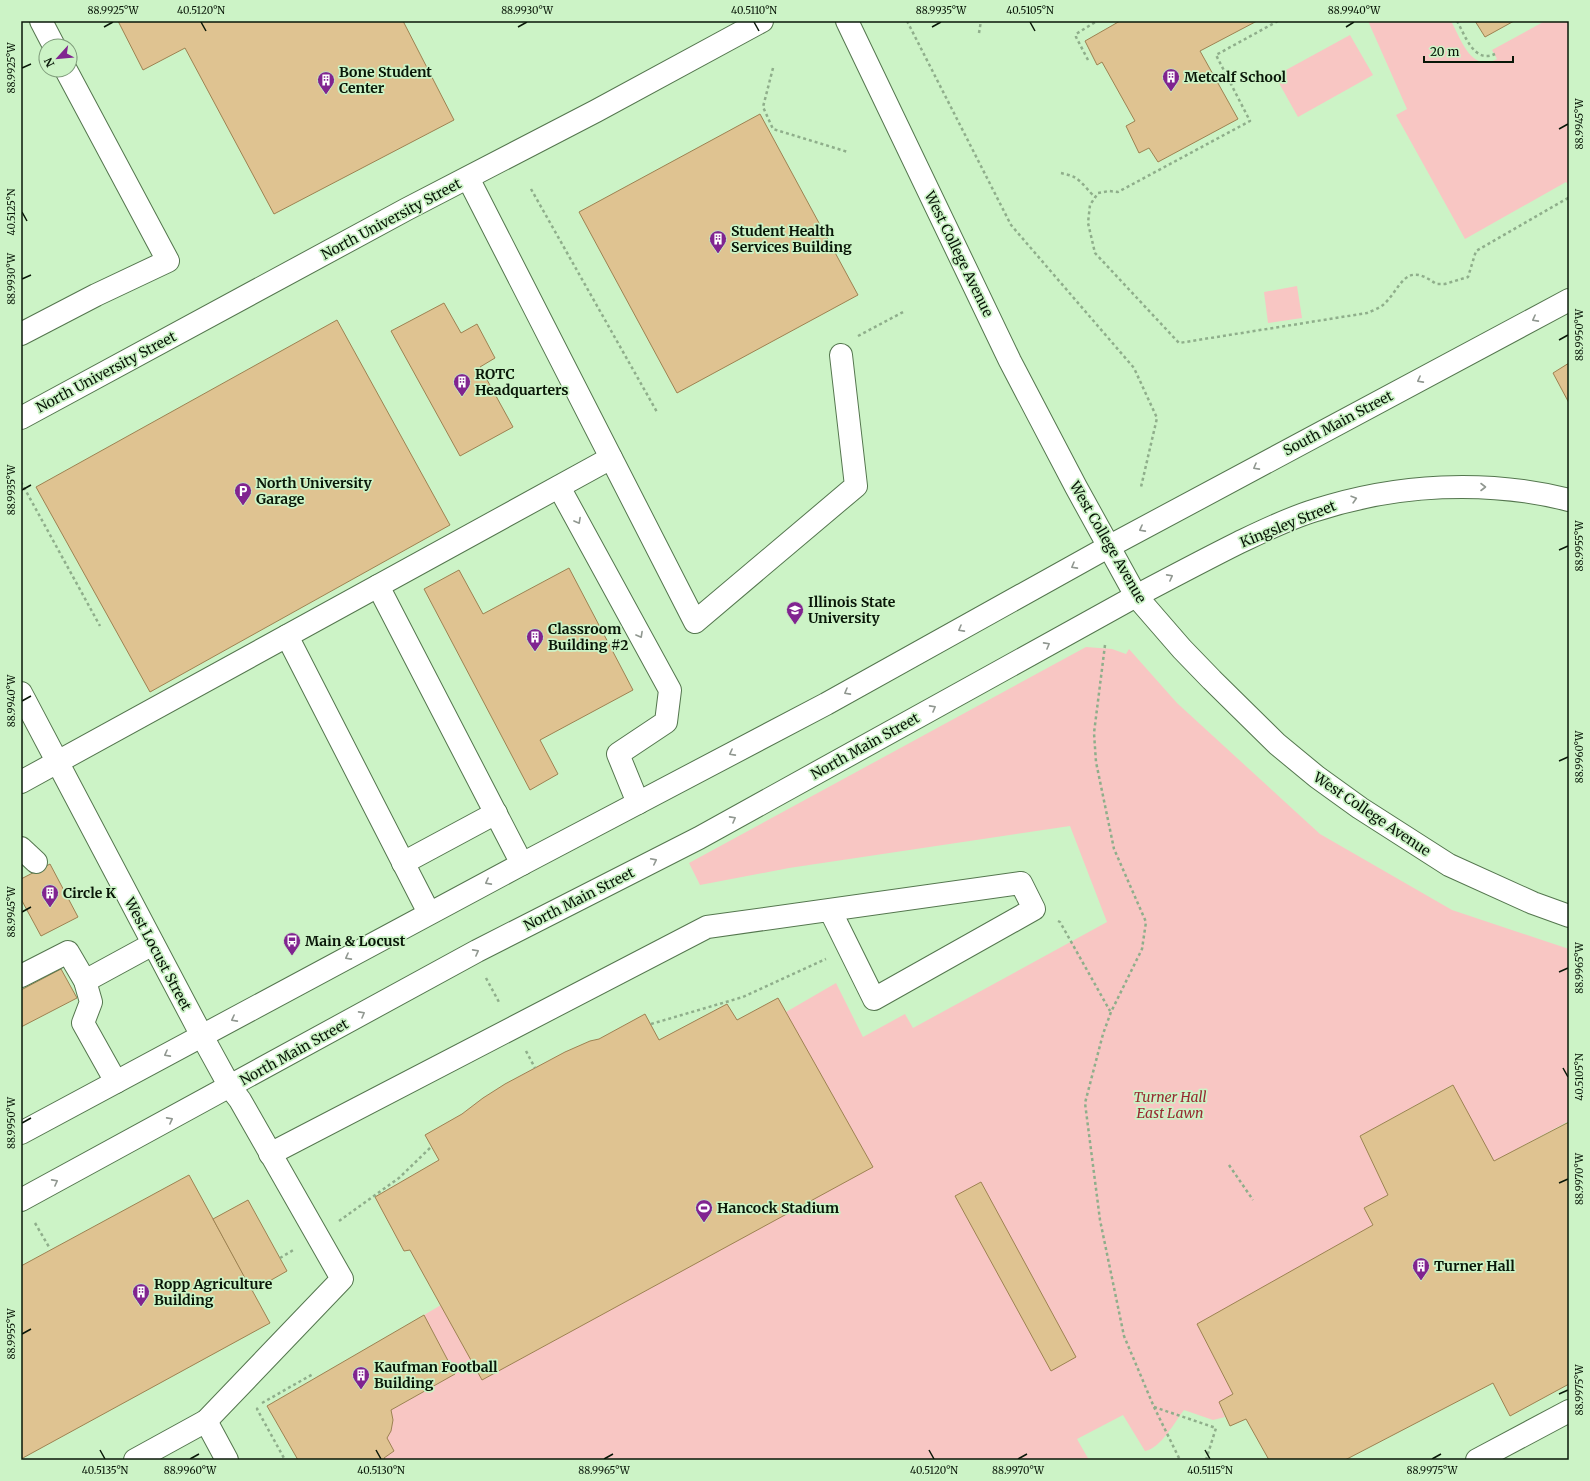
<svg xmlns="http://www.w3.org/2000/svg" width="1590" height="1481" font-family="Merriweather,serif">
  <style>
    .green { fill: #f8c6c3 }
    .building { fill: #dfc391; stroke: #9d8252 }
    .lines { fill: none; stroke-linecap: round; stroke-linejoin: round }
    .minor-casing { stroke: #54764e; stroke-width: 24 }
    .major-casing { stroke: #54764e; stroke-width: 24 }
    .path { stroke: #8fae8b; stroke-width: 2.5; stroke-dasharray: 3 3; stroke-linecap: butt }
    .minor { stroke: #fff; stroke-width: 22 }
    .major { stroke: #fff; stroke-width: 22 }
    .oneway { stroke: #909790 }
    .ticks { fill: none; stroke: #091708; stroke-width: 1.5 }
    .labels { text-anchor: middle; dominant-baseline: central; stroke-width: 3.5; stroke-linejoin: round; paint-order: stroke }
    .poi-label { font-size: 14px; font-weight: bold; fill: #091708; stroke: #ccf3c6; text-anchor: start }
    .street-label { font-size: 14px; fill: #091708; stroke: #ccf3c6 }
    .park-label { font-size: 14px; font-style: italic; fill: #972931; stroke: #ccf3c6 }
    .neatline { fill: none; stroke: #091708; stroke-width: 1.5 }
    .ticks-label { font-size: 10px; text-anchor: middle; fill: #091708 }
  </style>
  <rect width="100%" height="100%" fill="#ccf3c6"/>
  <g class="green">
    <path d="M1368,21H1451C1461,39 1471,73 1497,59L1492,50L1545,21H1569V186L1566,182L1465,239L1396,115L1407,109Z"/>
    <polygon points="1350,35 1373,75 1298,117 1275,76"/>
    <polygon points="1297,286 1302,318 1268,323 1264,292"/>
    <path d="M1086,647L1112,649L1126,654L1129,649L1177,703L1320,834L1452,910L1569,949V1121L1494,1161L1452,1085L1360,1136L1388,1195L1364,1208L1373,1225L1198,1324L1233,1394L1224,1399L1220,1405L1225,1417L1213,1420L1184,1410C1174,1423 1161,1448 1145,1451L1123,1415L1077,1439L1089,1460H385L384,1458C385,1451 385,1444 387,1438C391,1425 394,1424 391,1410L455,1374L424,1315L441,1305L410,1250L404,1251L375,1197L439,1160L425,1135L462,1114L483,1098L525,1073L565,1052L599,1039L645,1014L659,1040L727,1004L737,1020L778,998L786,1012L836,983L863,1037L905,1014L913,1028L1107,922L1070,826L789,868L700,885L689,863Z"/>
  </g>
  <g class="building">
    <polygon points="118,21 403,21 454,120 274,214 185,48 143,70"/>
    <polygon points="1120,21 1257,21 1200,51 1238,119 1158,162 1149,148 1139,153 1126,126 1135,121 1102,62 1097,65 1085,41"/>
    <polygon points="1475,21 1514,21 1485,37"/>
    <polygon points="760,114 858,295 677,393 579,212"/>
    <polygon points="444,303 461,333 477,324 495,358 480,367 513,427 460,456 391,331"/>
    <polygon points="337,320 450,525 150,692 36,487"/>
    <polygon points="1569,363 1569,403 1553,373"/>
    <polygon points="569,568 633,690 540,740 558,774 530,790 424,589 459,570 483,614"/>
    <polygon points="50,864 78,917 41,936 21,899 21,879"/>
    <polygon points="61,969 77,998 21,1027 21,990"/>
    <polygon points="778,998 873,1167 482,1380 410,1250 404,1251 375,1197 439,1160 425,1135 462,1114 483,1098 505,1084 565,1052 590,1041 599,1039 645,1014 659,1040 727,1004 737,1020"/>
    <polygon points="1453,1085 1494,1161 1569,1122 1569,1384 1510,1416 1493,1383 1345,1460 1269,1460 1246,1419 1230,1426 1219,1402 1233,1394 1197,1324 1373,1225 1364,1208 1388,1195 1360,1136"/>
    <polygon points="189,1175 270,1323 21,1459 21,1266"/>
    <polygon points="981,1182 1076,1357 1051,1371 955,1196"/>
    <polygon points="248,1200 287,1271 252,1291 213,1219"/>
    <polygon points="424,1315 455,1374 391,1410 393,1420 391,1431 387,1438 394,1451 384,1458 385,1460 298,1460 267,1406"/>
  </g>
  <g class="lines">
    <g class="minor-casing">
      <g id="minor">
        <polyline points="41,21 54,46"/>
        <polyline points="468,178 695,622 856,486 841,355"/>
        <polyline points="21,334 96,295 168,261 66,70"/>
        <polyline points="21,418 407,209 596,111 762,21"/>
        <polyline points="559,487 670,690 666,722 618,754 638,803"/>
        <polyline points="378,586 522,864"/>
        <polyline points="287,636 429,913"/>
        <polyline points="21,693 202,1036 230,1087 240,1100 342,1279 206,1421 135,1460"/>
        <polyline points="21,782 611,458"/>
        <polyline points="21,848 36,862"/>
        <polyline points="403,863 496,813"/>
        <polyline points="21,976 68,952 85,981 91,1002 83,1023 116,1082"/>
        <polyline points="85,981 153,944"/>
        <polyline points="270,1154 707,927 1021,883 1034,909 874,999 830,910"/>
        <polyline points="206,1421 227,1460"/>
        <polyline points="1477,1460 1569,1411"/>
      </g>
    </g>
    <g class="major-casing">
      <g id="major">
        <polyline points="847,21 1010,361 1076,487 1136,596 1182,649 1212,680 1277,744 1317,777 1360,808 1449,865 1533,903 1569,916"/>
        <polyline points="21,1133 522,864 826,704 1108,547 1569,300"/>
        <path d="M21,1200L477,951L699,838L1136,596C1170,578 1204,560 1238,543C1263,531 1289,518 1316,510C1397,484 1486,479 1569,500"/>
      </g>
    </g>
    <g class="path">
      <polyline points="907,21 1011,225 1134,368 1157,418 1141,487"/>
      <path d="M1278,21L1216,55L1250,121L1118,192L1109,191L1098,193L1090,205L1088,223L1095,253L1179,343L1367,313C1372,311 1379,308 1383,305C1402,288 1404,260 1436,284H1445L1468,277L1476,251L1568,198L1569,200"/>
      <path d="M1457,21C1465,35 1474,64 1495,54"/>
      <polyline points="979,33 981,21"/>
      <polyline points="1088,60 1076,37 1076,34 1097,21"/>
      <polyline points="773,68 763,107 773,129 848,152"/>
      <path d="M1061,173C1065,174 1070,175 1074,177C1081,180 1089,192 1095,197"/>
      <polyline points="531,189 657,412"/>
      <polyline points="858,336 905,311"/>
      <polyline points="21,482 100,626"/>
      <polyline points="1105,645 1094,733 1096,762 1114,849 1146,922 1142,949 1111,1012 1103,1034 1085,1103 1100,1220 1124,1336 1154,1407 1180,1460"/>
      <polyline points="1058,921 1060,922 1110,1011"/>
      <polyline points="486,978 500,1004"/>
      <polyline points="651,1024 743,997 826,959"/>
      <polyline points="526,1051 535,1068"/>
      <polyline points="1229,1165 1253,1200"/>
      <polyline points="339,1221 399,1178 431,1147"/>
      <polyline points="35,1223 49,1247"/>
      <polyline points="280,1258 295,1249"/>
      <polyline points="262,1403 313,1374"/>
      <polyline points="1154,1407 1216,1428 1206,1460"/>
      <polyline points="258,1408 257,1409 285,1460"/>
    </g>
    <use href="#minor" class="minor"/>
    <use href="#major" class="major"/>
  </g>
  <defs><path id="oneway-chevron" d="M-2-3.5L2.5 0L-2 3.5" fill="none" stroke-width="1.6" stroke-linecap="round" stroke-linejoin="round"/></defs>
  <g class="oneway">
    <use href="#oneway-chevron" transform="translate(1535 319) rotate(152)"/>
    <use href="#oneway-chevron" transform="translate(1420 380) rotate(152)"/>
    <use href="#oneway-chevron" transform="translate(1256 467) rotate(151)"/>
    <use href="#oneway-chevron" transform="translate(1483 487)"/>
    <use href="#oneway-chevron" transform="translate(1354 499) rotate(-16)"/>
    <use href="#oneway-chevron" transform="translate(578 521) rotate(61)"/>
    <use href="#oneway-chevron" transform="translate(1142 529) rotate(152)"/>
    <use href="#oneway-chevron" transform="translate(1074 566) rotate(151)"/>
    <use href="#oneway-chevron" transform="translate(1170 577) rotate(-28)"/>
    <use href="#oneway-chevron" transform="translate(961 629) rotate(151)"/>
    <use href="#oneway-chevron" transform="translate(640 635) rotate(61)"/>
    <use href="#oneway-chevron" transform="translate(1047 645) rotate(-29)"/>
    <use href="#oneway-chevron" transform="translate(847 692) rotate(151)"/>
    <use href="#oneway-chevron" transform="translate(933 708) rotate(-29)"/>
    <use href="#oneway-chevron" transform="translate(732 753) rotate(152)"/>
    <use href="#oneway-chevron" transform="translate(733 819) rotate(-29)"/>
    <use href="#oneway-chevron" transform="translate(654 861) rotate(-27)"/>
    <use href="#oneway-chevron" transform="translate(488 882) rotate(152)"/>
    <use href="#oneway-chevron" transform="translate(476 952) rotate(-28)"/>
    <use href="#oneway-chevron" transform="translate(348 957) rotate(152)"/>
    <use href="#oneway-chevron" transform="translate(362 1014) rotate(-29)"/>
    <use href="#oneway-chevron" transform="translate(234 1019) rotate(152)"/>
    <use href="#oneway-chevron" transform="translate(167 1054) rotate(152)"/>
    <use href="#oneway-chevron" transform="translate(170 1120) rotate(-28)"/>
    <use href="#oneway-chevron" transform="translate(55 1182) rotate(-28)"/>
  </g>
  <path class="ticks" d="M201,22L206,31M754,22L759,31M1030,22L1035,31M104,27L113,22M518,27L527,22M932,27L941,22M1346,27L1354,22M22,68L31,64M1559,129L1568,124M22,212L27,221M22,279L31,275M1559,340L1568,335M22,490L31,485M1559,550L1568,546M22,701L31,696M1559,761L1568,757M22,912L31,907M1559,972L1568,968M1563,1068L1568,1077M22,1123L31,1118M1559,1183L1568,1179M22,1334L31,1329M1559,1394L1568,1390M100,1450L105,1459M376,1450L381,1459M929,1450L934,1459M1205,1450L1210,1459M190,1459L199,1454M604,1459L613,1454M1018,1459L1027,1454M1432,1459L1441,1454"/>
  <defs>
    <g id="building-pin" transform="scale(0.9)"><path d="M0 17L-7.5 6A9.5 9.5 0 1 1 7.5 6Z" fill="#802490" stroke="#ccf3c6"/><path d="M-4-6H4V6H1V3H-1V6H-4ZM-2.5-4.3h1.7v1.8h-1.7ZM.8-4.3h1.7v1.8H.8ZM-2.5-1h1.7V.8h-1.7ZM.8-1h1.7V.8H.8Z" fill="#fff"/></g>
    <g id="parking-pin" transform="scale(0.9)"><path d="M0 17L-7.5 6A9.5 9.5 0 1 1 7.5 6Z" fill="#802490" stroke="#ccf3c6"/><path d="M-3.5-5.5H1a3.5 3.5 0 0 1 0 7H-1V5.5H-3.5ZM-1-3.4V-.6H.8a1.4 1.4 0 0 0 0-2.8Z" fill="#fff"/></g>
    <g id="university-pin" transform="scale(0.9)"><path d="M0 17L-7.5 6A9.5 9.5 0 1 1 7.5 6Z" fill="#802490" stroke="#ccf3c6"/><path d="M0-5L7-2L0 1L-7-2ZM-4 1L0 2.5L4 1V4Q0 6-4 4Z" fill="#fff"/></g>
    <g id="bus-pin" transform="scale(0.9)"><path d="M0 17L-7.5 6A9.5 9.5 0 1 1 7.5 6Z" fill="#802490" stroke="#ccf3c6"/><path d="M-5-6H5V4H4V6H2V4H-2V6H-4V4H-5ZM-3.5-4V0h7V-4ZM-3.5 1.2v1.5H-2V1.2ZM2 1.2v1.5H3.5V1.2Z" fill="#fff"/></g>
    <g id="stadium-pin" transform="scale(0.9)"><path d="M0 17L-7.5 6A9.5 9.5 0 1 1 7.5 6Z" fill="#802490" stroke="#ccf3c6"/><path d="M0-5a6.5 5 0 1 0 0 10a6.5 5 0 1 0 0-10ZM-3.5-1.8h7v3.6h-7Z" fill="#fff"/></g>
  </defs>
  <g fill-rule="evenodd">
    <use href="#building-pin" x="1171" y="77"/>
    <use href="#building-pin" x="326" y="80"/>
    <use href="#building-pin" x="718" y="239"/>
    <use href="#building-pin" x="462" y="382"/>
    <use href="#parking-pin" x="243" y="491"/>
    <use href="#university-pin" x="795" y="610"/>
    <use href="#building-pin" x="535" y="637"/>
    <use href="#building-pin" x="50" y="893"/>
    <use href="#bus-pin" x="292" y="941"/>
    <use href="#stadium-pin" x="704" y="1208"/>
    <use href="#building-pin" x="1421" y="1266"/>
    <use href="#building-pin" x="141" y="1292"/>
    <use href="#building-pin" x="361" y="1375"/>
  </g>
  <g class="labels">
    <g class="poi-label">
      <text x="339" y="72">Bone Student<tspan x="339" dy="16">Center</tspan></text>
      <text x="1184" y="77">Metcalf School</text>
      <text x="731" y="231">Student Health<tspan x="731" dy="16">Services Building</tspan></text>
      <text x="475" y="374">ROTC<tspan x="475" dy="16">Headquarters</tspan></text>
      <text x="256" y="483">North University<tspan x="256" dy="16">Garage</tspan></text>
      <text x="808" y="602">Illinois State<tspan x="808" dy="16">University</tspan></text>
      <text x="548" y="629">Classroom<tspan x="548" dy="16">Building #2</tspan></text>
      <text x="63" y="893">Circle K</text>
      <text x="305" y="941">Main &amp; Locust</text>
      <text x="717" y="1208">Hancock Stadium</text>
      <text x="1434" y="1266">Turner Hall</text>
      <text x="154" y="1284">Ropp Agriculture<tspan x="154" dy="16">Building</tspan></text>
      <text x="374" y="1367">Kaufman Football<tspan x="374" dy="16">Building</tspan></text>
    </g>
    <g class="street-label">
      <text transform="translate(391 219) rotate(-28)">North University Street</text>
      <text transform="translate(959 254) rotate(64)">West College Avenue</text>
      <text transform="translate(106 372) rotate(-28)">North University Street</text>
      <text transform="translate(1338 423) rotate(-28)">South Main Street</text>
      <text transform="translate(1288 524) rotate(-22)">Kingsley Street</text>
      <text transform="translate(1108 542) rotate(60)">West College Avenue</text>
      <text transform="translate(865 746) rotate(-29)">North Main Street</text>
      <text transform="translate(1372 814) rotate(34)">West College Avenue</text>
      <text transform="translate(579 899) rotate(-27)">North Main Street</text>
      <text transform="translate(158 954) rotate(62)">West Locust Street</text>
      <text transform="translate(294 1052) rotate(-29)">North Main Street</text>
    </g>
    <g class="park-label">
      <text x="1170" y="1097">Turner Hall<tspan x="1170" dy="16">East Lawn</tspan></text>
    </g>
  </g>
  <rect width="1590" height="1481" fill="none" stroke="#ccf3c6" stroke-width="44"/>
  <g transform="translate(58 58) rotate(243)"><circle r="19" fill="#ccf3c6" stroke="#7e9b7a"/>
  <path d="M0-3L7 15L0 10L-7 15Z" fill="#802490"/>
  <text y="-6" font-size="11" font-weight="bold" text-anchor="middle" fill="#091708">N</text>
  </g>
  <path d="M1424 56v6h89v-6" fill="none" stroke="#091708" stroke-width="2"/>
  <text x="1430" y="56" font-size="12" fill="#091708" stroke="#ccf3c6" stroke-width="3" paint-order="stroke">20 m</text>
  <rect x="22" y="22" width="1546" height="1437" class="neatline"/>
  <g class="ticks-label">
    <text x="113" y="14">88.9925°W</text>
    <text x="201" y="14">40.5120°N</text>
    <text x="527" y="14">88.9930°W</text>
    <text x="754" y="14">40.5110°N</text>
    <text x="941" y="14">88.9935°W</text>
    <text x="1030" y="14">40.5105°N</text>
    <text x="1354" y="14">88.9940°W</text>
    <text transform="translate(11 68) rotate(-90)" y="4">88.9925°W</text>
    <text transform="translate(1579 124) rotate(-90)" y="4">88.9945°W</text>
    <text transform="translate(11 212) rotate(-90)" y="4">40.5125°N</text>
    <text transform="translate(11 279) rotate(-90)" y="4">88.9930°W</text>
    <text transform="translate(1579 335) rotate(-90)" y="4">88.9950°W</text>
    <text transform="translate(11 490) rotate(-90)" y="4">88.9935°W</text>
    <text transform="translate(1579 546) rotate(-90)" y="4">88.9955°W</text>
    <text transform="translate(11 701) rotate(-90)" y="4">88.9940°W</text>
    <text transform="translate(1579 757) rotate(-90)" y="4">88.9960°W</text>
    <text transform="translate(11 912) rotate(-90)" y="4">88.9945°W</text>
    <text transform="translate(1579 968) rotate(-90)" y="4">88.9965°W</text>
    <text transform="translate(1579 1077) rotate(-90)" y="4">40.5105°N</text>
    <text transform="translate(11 1123) rotate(-90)" y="4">88.9950°W</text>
    <text transform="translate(1579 1179) rotate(-90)" y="4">88.9970°W</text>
    <text transform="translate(11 1334) rotate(-90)" y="4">88.9955°W</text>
    <text transform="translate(1579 1390) rotate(-90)" y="4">88.9975°W</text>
    <text x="105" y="1474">40.5135°N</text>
    <text x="190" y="1474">88.9960°W</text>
    <text x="381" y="1474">40.5130°N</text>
    <text x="604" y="1474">88.9965°W</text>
    <text x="934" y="1474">40.5120°N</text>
    <text x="1018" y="1474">88.9970°W</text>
    <text x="1210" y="1474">40.5115°N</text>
    <text x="1432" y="1474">88.9975°W</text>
  </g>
</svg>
